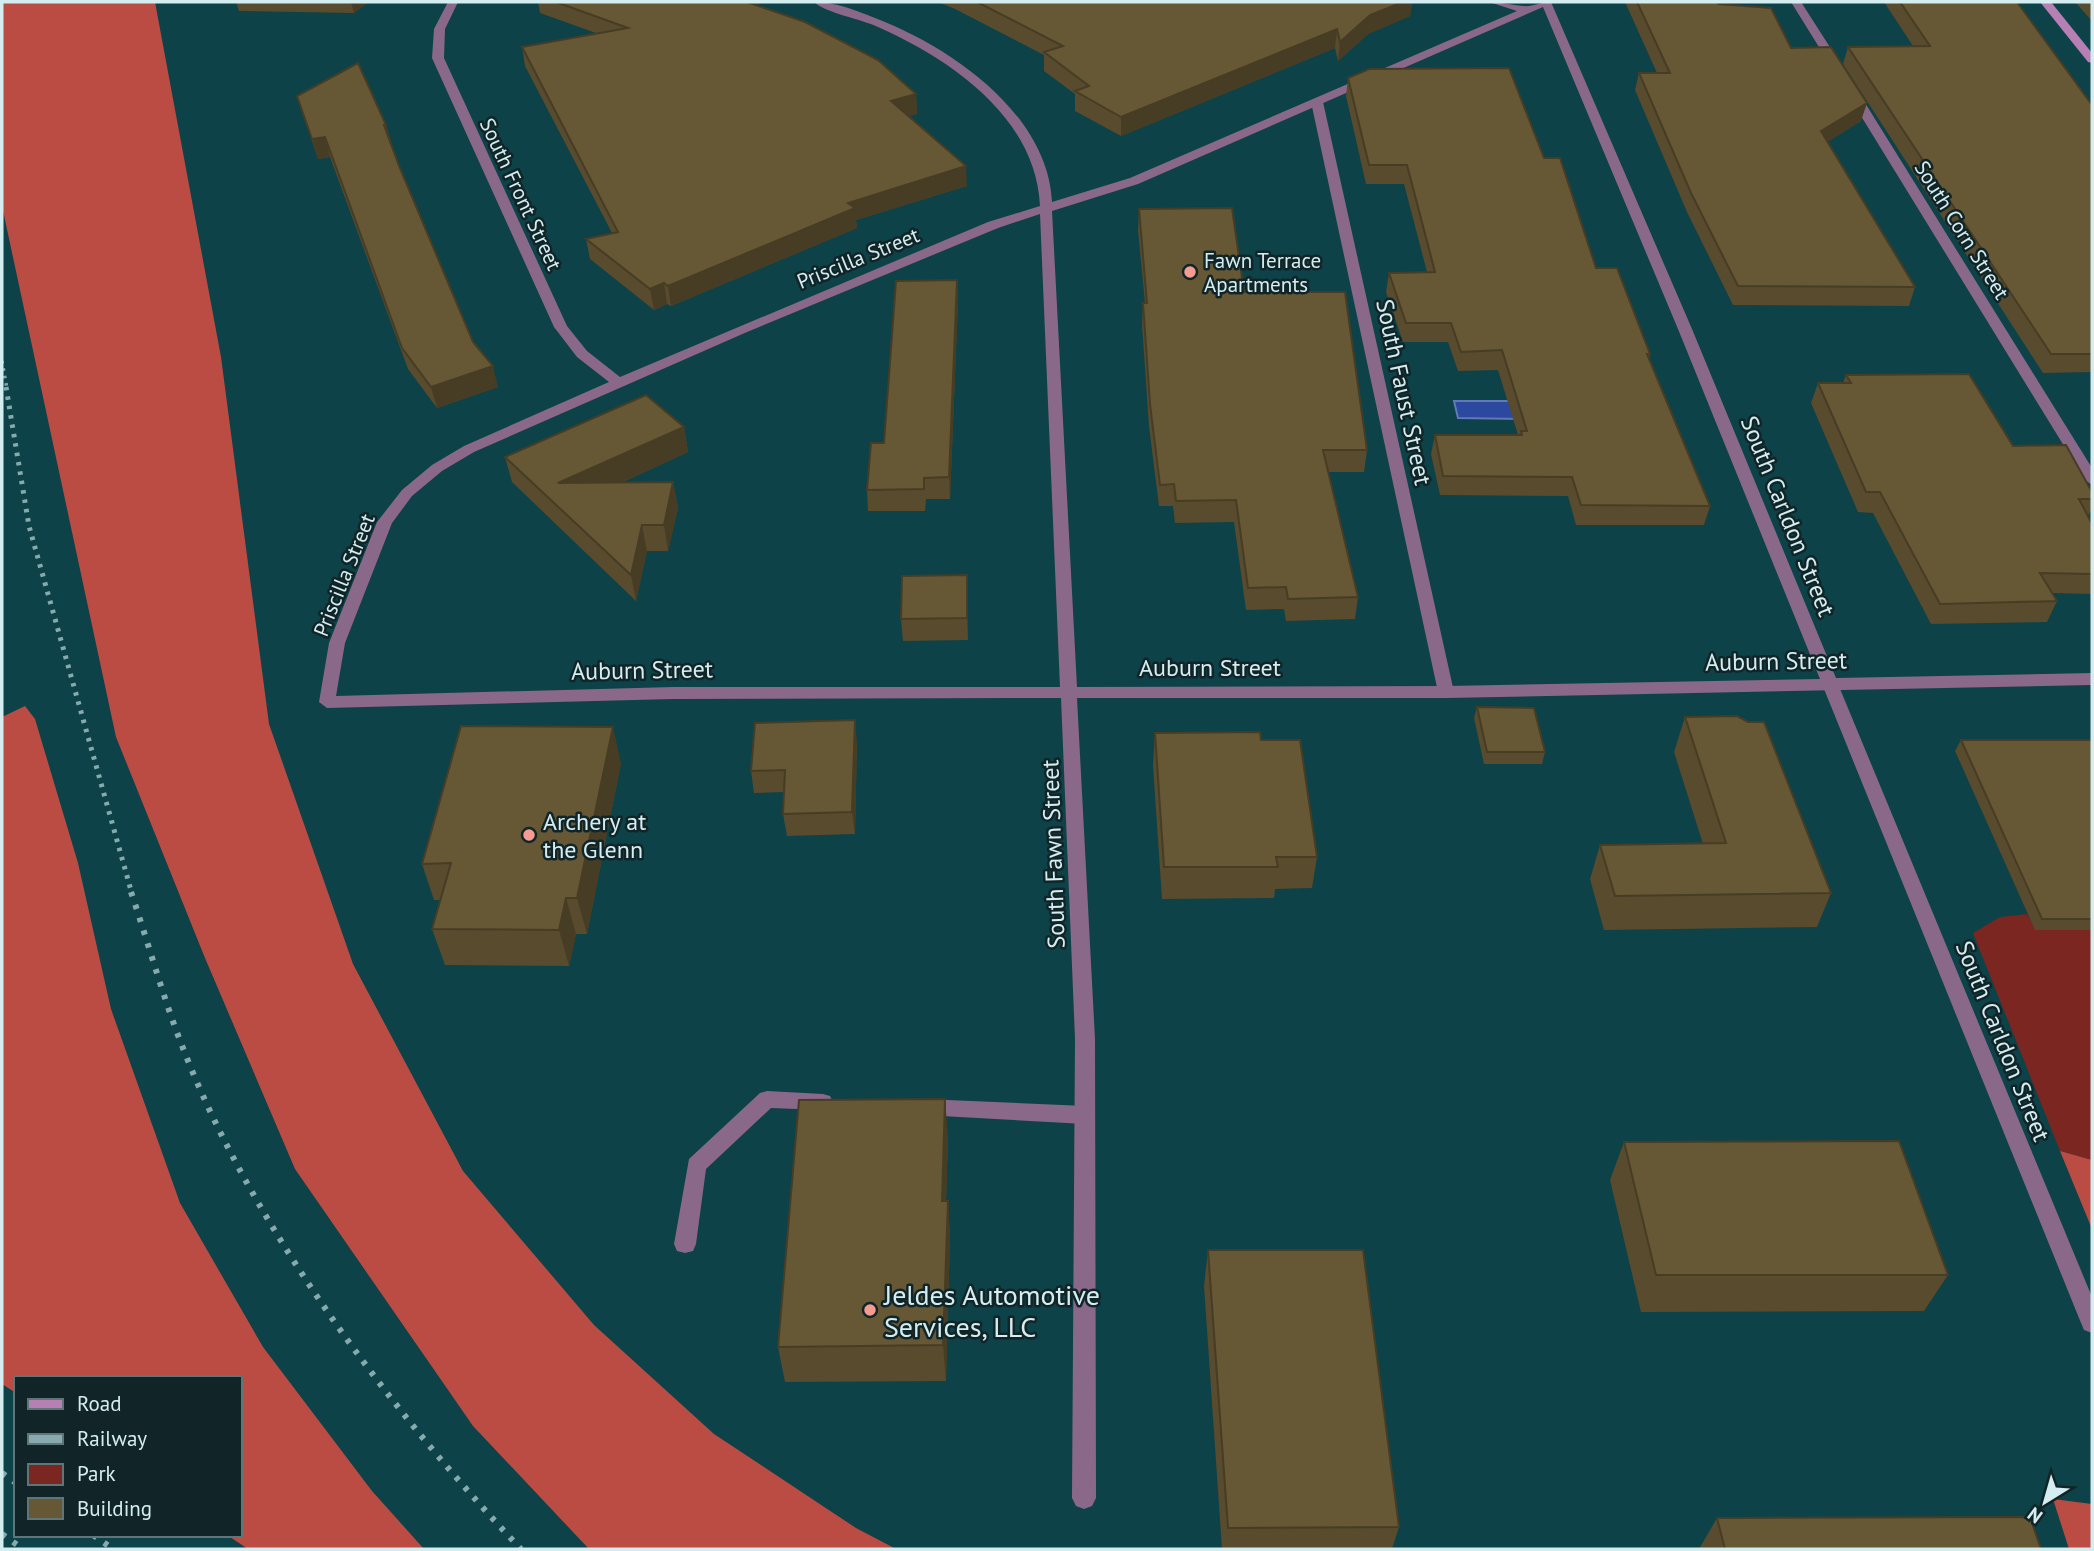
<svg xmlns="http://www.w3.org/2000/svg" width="2094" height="1551" font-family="'PT Sans',sans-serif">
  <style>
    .green { fill: #7c2621 }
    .forest { fill: #bb4c44 }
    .water { fill: #2d489f; stroke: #5f7ab7; stroke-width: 2 }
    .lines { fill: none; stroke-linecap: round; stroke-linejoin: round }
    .lane { fill: #8a6889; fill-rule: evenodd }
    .street { fill: #8a6889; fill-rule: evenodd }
    .secondary { fill: #b680b5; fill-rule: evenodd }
    .rail-far2 { stroke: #86aaae; stroke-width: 3.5; stroke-dasharray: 2.5 5; stroke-linecap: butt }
    .rail-far1 { stroke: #86aaae; stroke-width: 5; stroke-dasharray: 3.5 6; stroke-linecap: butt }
    .rail { stroke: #86aaae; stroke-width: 6; stroke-dasharray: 4.5 9; stroke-linecap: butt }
    .wall { fill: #584b2e }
    .shaded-wall { fill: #473d25 }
    .building { fill: #665735; stroke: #473d25; stroke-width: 2 }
    .poi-dot { fill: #f59c92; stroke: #112528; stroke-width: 2.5 }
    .labels { text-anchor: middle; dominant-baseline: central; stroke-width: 5; stroke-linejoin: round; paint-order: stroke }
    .far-street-label { font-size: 21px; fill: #d4edf0; stroke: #112528 }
    .far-poi-label { font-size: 21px; fill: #d4edf0; stroke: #112528; text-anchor: start }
    .street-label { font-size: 24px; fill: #d4edf0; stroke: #112528 }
    .poi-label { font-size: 24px; fill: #d4edf0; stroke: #112528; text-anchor: start }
    .near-poi-label { font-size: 28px; fill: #d4edf0; stroke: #112528; text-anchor: start }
  </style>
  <rect width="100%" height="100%" fill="#0d4248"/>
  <polygon class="green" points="2027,914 2036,930 2092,930 2092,1160 2060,1151 1973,933 2000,917"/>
  <g class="forest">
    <polygon points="2,2 155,2 221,357 269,724 353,964 463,1171 594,1325 714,1434 856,1528 896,1549 589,1549 473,1426 295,1169 205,958 116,737 2,206"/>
    <polygon points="25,706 35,719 78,863 111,1009 180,1203 263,1347 372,1491 424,1549 248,1549 227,1535 240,1535 240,1378 16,1378 16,1393 2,1384 2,717"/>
    <polygon points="2060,1151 2092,1160 2092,1229"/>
    <polygon points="2053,1499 2092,1504 2092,1549 2069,1549"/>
  </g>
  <polygon class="water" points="1454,401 1516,401 1521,419 1458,418"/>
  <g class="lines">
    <g class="lane">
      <polygon points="1791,2 1801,2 1842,66 1840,68 1832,68"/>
      <polygon points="1847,88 1857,90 2092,468 2092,485 2085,480 1845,90"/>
      <polygon points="1317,98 1323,102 1454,692 1446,698 1438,692 1311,102"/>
      <polygon points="1830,678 1838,684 2092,1297 2092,1333 2084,1330 2081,1323 1822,684"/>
      <polygon points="767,1091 823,1094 830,1096 833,1102 830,1108 823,1110 771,1108 706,1169 696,1244 693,1251 685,1253 677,1251 674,1244 689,1159 760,1093"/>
      <polygon points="924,1099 1085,1106 1092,1109 1095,1115 1092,1121 1085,1124 924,1115 917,1113 914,1107 917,1101"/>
    </g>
    <path class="street" d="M448,2H458L445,29L444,58L567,326L587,351L620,377L988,222L1040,206C1036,118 952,60 878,27C861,19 826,13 814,2C836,2 855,10 875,18C951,47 1048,114 1052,202L1130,178L1517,11L1489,2C1501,2 1511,5 1523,6C1532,7 1542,2 1551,2L1692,329L1836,678L2092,673V685L1446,698H1077L1095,1039L1096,1498L1092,1506L1084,1509L1076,1506L1072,1498L1075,1039L1061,698L673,699L327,708L319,702L329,643L377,522L402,490L432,465L464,446L609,382L577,357L554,327L432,58L434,29ZM1543,7L1678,329L1820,679L1446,686L1077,687L1052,211L1138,184ZM1040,214L1060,687H673L336,696L345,643L392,523L412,496L442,471L474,452L747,332L998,228Z"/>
    <polygon class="secondary" points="2040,2 2051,2 2092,53 2092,63 2088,62"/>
    <polyline class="rail-far2" points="2,361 7,389"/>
    <polyline class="rail-far1" points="6,387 29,526 132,894"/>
    <g class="rail">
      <path d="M131,892C148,942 162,994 181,1043C249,1222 389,1410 521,1549"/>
      <polyline points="2,1473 16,1483"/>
      <polyline points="2,1534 23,1549"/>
      <polyline points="93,1535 113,1549"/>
    </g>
  </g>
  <g class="wall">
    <polygon points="236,2 368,2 354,13 239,11"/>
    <polygon points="538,2 762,2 757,5 916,94 917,114 908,116 967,186 856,220 857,228 671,306 667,304 654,310 590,259 586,239 612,233 525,66 522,47 596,33 540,13"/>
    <polygon points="938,2 1412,2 1410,16 1368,34 1338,61 1335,48 1121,136 1075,111 1075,94 1044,71 1044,55 955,9"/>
    <polygon points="1625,2 1717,2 1719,4 1791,48 1861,121 1827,142 1915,287 1909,306 1733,305 1687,212 1635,90 1639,73 1657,73"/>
    <polygon points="1884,2 2017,2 2092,105 2092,372 2043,373 1843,64 1848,47 1913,46"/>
    <polygon points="2075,2 2092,2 2092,21"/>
    <polygon points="1348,78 1544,158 1596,268 1650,354 1649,359 1710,506 1704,525 1576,525 1568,496 1440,495 1431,454 1435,435 1518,435 1498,370 1458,371 1448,342 1403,342 1386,292 1389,273 1427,272 1404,184 1366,184 1346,96"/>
    <polygon points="297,96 386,125 392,145 399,166 473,342 498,387 437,408 408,369 330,157 318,159"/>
    <polygon points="1139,209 1244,292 1367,450 1364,472 1328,472 1358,597 1355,619 1286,621 1284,609 1246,610 1234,522 1175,523 1173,506 1159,506 1149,426 1142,324 1143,303 1145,303 1138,230"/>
    <polygon points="957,280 958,301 950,499 926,499 925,511 868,511 867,490 884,443"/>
    <polygon points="1846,375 2013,446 2092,492 2092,508 2088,516 2092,524 2092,594 2052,593 2057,601 2047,622 1931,624 1873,513 1858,512 1811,403 1818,383 1843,383"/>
    <polygon points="684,427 688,452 621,483 673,482 678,508 668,551 647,551 636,601 512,482 505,457"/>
    <polygon points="968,597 968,640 903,641 901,619"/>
    <polygon points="1477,707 1545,752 1542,764 1484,764 1474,718"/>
    <polygon points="1685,717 1831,893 1817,927 1604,930 1590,879 1600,845 1703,844 1674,752"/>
    <polygon points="1155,733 1261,740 1317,857 1312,888 1275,889 1274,898 1162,899 1153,765"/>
    <polygon points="1961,740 2092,740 2092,930 2035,930 1955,751"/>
    <polygon points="857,742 855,834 787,836 783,814 784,792 754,793 751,771"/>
    <polygon points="621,763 587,934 576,934 569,966 445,965 432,929 441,900 434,900 422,864"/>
    <polygon points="948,1137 946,1201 948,1201 950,1238 946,1381 785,1382 778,1347"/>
    <polygon points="1624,1142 1948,1275 1924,1311 1641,1312 1610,1180"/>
    <polygon points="1208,1250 1399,1527 1392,1549 1222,1549 1204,1286"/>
    <polygon points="1717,1518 2041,1549 1699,1549"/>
  </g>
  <g class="shaded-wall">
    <polygon points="351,2 368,2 354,13"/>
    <polygon points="737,2 762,2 738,17"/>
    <polygon points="1403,2 1412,2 1410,16 1368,34 1338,61 1340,42 1370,15"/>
    <polygon points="1337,29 1335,48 1121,136 1121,117"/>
    <polygon points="916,94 917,114 892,121 891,101"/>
    <polygon points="1867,103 1861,121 1816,149 1821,131"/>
    <polygon points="384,125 386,125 392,145"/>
    <polygon points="325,137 330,157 318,159 312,139"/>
    <polygon points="966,166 967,186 856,220 857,228 671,306 668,286 848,203"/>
    <polygon points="957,280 958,301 950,499 949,477"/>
    <polygon points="664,283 667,304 654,310 650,289"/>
    <polygon points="493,366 498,387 437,408 431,387"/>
    <polygon points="684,427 688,452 564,509 558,483"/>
    <polygon points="673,482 678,508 668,551 664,525"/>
    <polygon points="642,525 647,551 636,601 631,575"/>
    <polygon points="967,575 968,597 968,640 967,618"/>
    <polygon points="855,720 857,742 855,834 852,812"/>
    <polygon points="613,727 621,763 587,934 577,898"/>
    <polygon points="566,898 576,934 569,966 559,930"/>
    <polygon points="945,1099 948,1137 945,1239 942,1201"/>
    <polygon points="948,1201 950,1238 946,1381 943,1345"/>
  </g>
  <g class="building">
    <polygon points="556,2 747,2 805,22 878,60 916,94 891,101 966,166 848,203 855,208 668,286 664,283 650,289 586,239 618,232 522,47 628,28"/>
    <polygon points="977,2 1403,2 1370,15 1340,42 1337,29 1121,117 1075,91 1089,86 1044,52 1063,46"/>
    <polygon points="1637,2 1717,2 1719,4 1771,8 1791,48 1831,47 1867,103 1821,131 1915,287 1738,286 1691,193 1639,73 1670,73"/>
    <polygon points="1900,2 2017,2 2092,105 2092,354 2051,354 1848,47 1930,46"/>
    <polygon points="358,63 386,125 384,125 399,166 473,342 493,366 431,387 402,348 325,137 312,139 297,96"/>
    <polygon points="1509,68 1544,158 1560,158 1596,268 1617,268 1650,354 1647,354 1710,506 1581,505 1572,477 1443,476 1435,435 1522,435 1521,431 1527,431 1502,350 1461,352 1451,323 1406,323 1389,273 1435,272 1407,165 1369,165 1348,78 1369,69"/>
    <polygon points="1232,208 1244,292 1345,292 1367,450 1323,450 1358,597 1288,599 1286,587 1248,588 1236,500 1176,501 1174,484 1160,485 1150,404 1143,303 1147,303 1139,209"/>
    <polygon points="957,280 949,477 924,478 924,489 867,490 871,443 884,443 896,281"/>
    <polygon points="1969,374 2013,446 2066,445 2092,492 2092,499 2079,499 2092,524 2092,574 2040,573 2057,601 1940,604 1880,492 1866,492 1818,383 1851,383 1846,375"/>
    <polygon points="646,395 684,427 558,483 673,482 664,525 642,525 631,575 505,457"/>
    <polygon points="967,575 967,618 901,619 902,576"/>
    <polygon points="1477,707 1534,708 1545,752 1487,752"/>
    <polygon points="1737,716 1748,722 1764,722 1831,893 1615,896 1600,845 1726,843 1685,717"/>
    <polygon points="855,720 852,812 783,814 785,770 751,771 755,723"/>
    <polygon points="461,726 613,727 577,898 566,898 559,930 432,929 451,863 422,864"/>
    <polygon points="1260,732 1261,740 1300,740 1317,857 1276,857 1278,867 1164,867 1155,733"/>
    <polygon points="1961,740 2092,740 2092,919 2042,919"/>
    <polygon points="945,1099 942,1201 948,1201 943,1345 778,1347 799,1100"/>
    <polygon points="1899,1141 1948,1275 1656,1275 1624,1142"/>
    <polygon points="1208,1250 1363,1250 1399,1527 1228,1528"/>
    <polygon points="2030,1517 2041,1549 1725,1549 1717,1518"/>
  </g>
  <g class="poi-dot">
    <circle cx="1190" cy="272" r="7"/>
    <circle cx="529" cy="835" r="7"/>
    <circle cx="870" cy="1310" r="7"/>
  </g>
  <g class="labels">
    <g class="far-street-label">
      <text transform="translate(521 194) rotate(65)">South Front Street</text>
      <text transform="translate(1962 230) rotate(58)">South Corn Street</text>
      <text transform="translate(858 258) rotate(-22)">Priscilla Street</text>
      <text transform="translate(344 575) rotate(-68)">Priscilla Street</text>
    </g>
    <g class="far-poi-label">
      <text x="1204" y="260">Fawn Terrace<tspan x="1204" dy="24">Apartments</tspan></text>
    </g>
    <g class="street-label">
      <text transform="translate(1404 392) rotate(78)">South Faust Street</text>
      <text transform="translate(1788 516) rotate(68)">South Carldon Street</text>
      <text transform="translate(1776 661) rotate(-1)">Auburn Street</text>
      <text x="1210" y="667">Auburn Street</text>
      <text transform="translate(642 670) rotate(-1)">Auburn Street</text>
      <text transform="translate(1053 854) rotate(-92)">South Fawn Street</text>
      <text transform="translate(2003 1041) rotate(68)">South Carldon Street</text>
    </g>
    <g class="poi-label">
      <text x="543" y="821">Archery at<tspan x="543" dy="28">the Glenn</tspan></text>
    </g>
    <g class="near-poi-label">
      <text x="884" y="1294">Jeldes Automotive<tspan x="884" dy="32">Services, LLC</tspan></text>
    </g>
  </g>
  <rect width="2094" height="1551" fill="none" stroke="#d4edf0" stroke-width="7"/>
  <rect x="14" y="1376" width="228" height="161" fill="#112528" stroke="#5f7578" stroke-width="2"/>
  <rect x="28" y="1399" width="35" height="10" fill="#b680b5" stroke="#5f7578" stroke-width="2"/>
  <text x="77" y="1411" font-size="21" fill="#d4edf0">Road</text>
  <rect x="28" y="1434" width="35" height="10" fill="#86aaae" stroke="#5f7578" stroke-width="2"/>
  <text x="77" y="1446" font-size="21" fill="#d4edf0">Railway</text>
  <rect x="28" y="1464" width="35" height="21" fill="#7c2621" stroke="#5f7578" stroke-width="2"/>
  <text x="77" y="1481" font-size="21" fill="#d4edf0">Park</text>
  <rect x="28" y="1498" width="35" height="21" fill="#665735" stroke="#5f7578" stroke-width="2"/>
  <text x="77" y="1516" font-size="21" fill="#d4edf0">Building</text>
  <g transform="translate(2045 1502) rotate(217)" stroke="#112528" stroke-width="5" paint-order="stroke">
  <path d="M0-5L12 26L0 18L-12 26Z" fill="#d4edf0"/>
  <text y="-10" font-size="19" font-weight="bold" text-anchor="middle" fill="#d4edf0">N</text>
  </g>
</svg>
